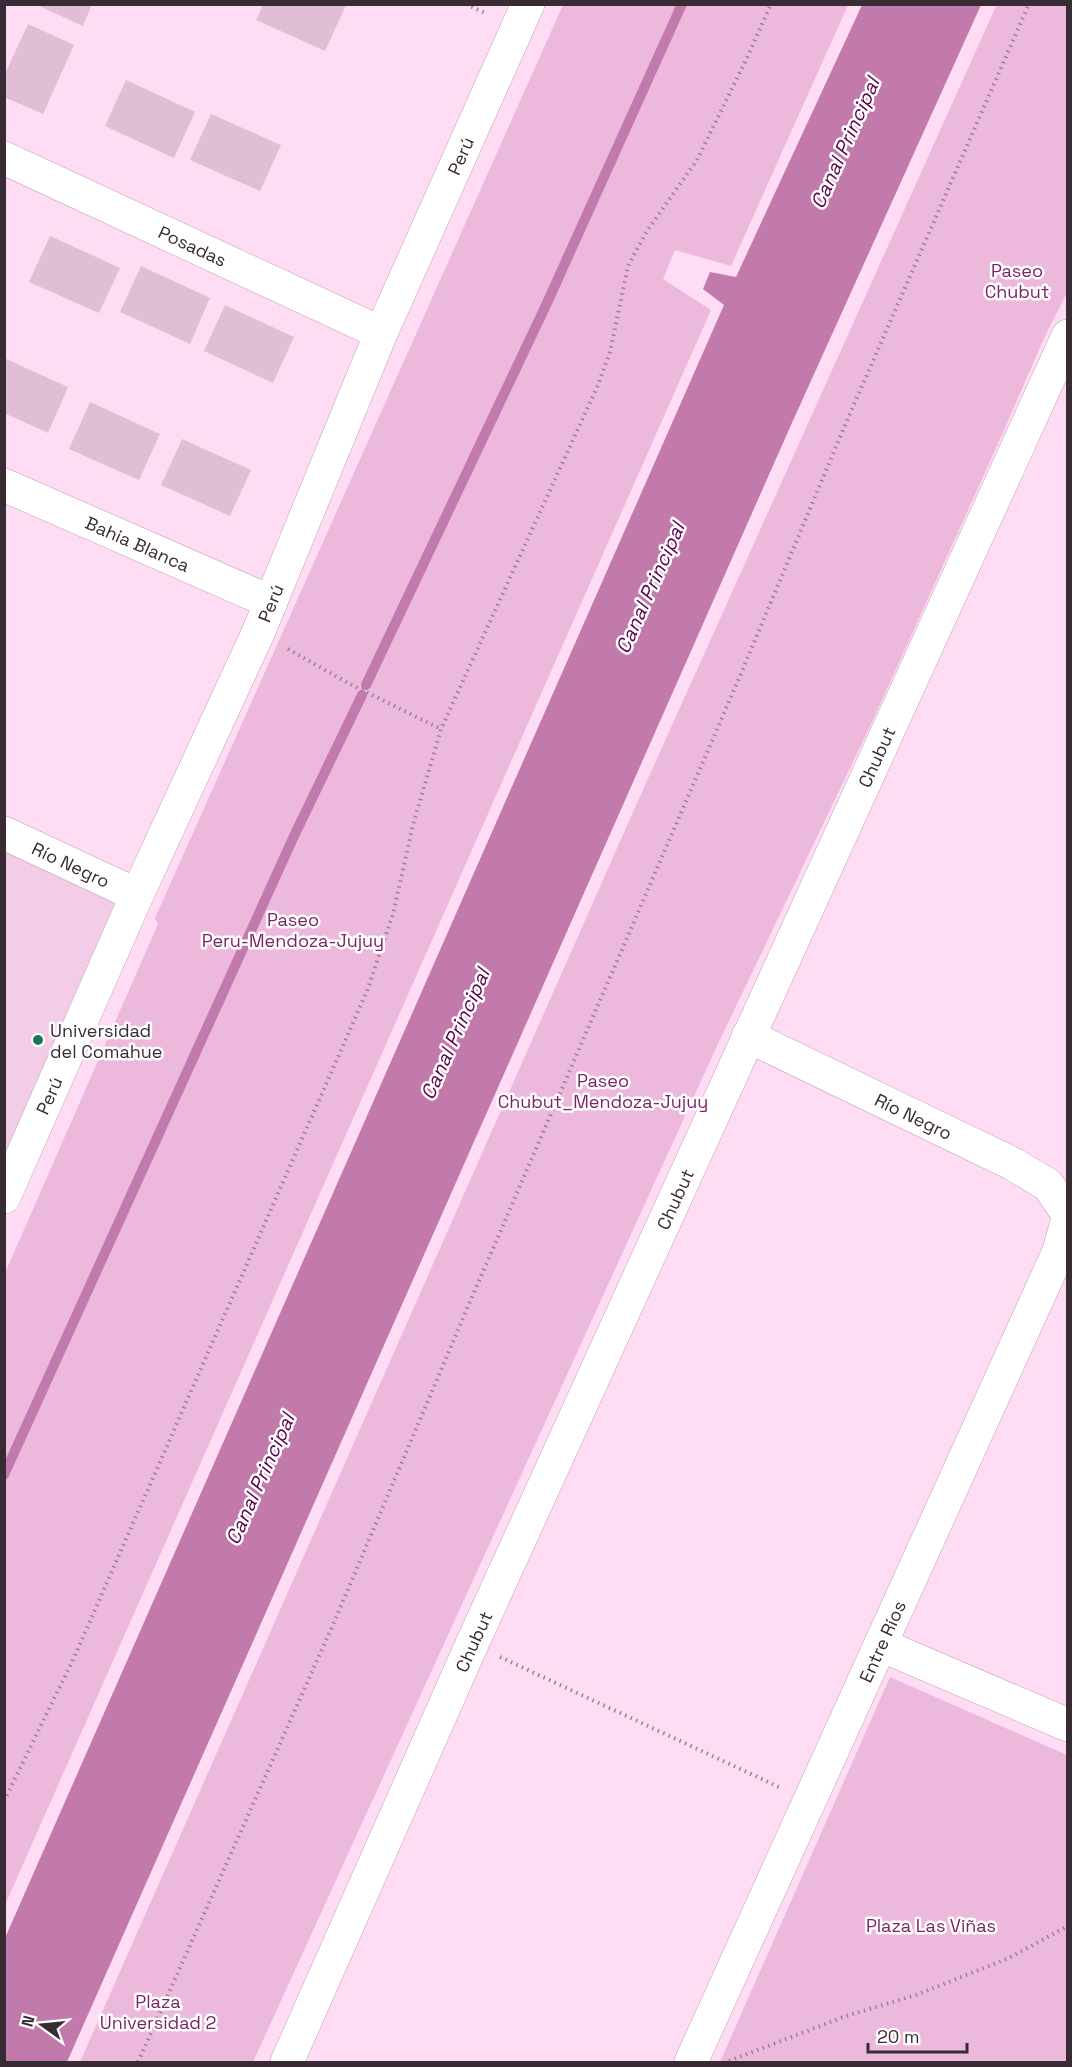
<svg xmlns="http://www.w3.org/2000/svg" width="1072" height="2067" font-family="'Space Grotesk',sans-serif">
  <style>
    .built { fill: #f3cce7 }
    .green { fill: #ecb8db }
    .water { fill: #c27aad }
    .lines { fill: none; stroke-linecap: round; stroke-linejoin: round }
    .stream { stroke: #c27aad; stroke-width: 10 }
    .building { fill: #e0bfd5 }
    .minor-casing { stroke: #c1a1b7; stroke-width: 34 }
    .major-casing { stroke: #c1a1b7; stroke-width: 34 }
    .path { stroke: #9a8292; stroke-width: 4; stroke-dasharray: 1.5 4.5; stroke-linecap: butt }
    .minor { stroke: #fff; stroke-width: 33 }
    .major { stroke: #fff; stroke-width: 33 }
    .poi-dot { fill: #1b784e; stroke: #fff; stroke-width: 2 }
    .labels { text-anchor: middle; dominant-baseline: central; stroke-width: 5; stroke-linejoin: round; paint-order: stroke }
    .street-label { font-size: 18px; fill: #382b34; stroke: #fff }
    .park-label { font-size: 18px; fill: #7a2466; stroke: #fff }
    .poi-label { font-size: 18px; fill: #382b34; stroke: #fff; text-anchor: start }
    .water-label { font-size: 20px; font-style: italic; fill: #5a0049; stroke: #fff }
  </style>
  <rect width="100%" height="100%" fill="#fedcf3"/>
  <polygon class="built" points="5,833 137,895 5,1184"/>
  <g class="green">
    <polygon points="997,4 1067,5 1067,293 1045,336 997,446 873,720 717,1046 253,2062 80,2062 637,803"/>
    <polygon points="563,5 848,5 731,266 675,250 663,279 711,310 5,1905 5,1273 158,924 155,918"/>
    <polygon points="890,1677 1067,1755 1067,2062 720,2062"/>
  </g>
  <polygon class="water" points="862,5 981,5 791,425 67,2062 5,2062 5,1938 724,305 703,289 710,272 736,277"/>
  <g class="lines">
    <g class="stream">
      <polyline points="366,685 547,303 682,4"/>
      <polyline points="4,1475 294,836 362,695"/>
    </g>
  </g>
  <g class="building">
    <polygon points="35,4 92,4 83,26"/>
    <polygon points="263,5 346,5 325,51 256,20"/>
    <polygon points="28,24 74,45 43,114 4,97 4,76"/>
    <polygon points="126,80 195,112 174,158 105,126"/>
    <polygon points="211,114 281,145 260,191 190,160"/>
    <polygon points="50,236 120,268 99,313 29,282"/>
    <polygon points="141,266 210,298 190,344 120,312"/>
    <polygon points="225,305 294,337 273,383 204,351"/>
    <polygon points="4,358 68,387 48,433 4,413"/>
    <polygon points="90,402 160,434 139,480 69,449"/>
    <polygon points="182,439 251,470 230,516 161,485"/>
  </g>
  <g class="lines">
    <g class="minor-casing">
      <g id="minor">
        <path id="s1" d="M4,158L381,333"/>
        <path id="s2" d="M4,485L271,602"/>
        <path id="s3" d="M4,833L137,895"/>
        <path id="s4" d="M748,1036L1013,1164L1048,1185L1068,1214"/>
        <polyline points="881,1645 1068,1725"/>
        <path id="s5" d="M287,2062L472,1644L1068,336"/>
        <path id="s6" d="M691,2062L1059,1251L1068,1218"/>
      </g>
    </g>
    <g class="major-casing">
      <g id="major">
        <path id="s7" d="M4,1197L137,895L258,633L381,333L528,4"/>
      </g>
    </g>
    <g class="path">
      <polyline points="466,4 487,14"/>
      <polyline points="288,649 348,683 441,729"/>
      <polyline points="500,1657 779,1787"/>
      <polyline points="4,1801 72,1662 367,991 393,914 413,825 441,729 598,385 610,352 628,266 647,231 697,160 746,60 771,4"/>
      <polyline points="729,2061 846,2016 916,1995 1009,1958 1068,1926"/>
      <polyline points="138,2062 332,1627 469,1304 737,683 848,418 1029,4"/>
    </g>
    <use href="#minor" class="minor"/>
    <use href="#major" class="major"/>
  </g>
  <circle class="poi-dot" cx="38" cy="1040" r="6"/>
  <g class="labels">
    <g class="street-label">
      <text stroke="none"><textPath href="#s7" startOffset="1137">Perú</textPath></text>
      <text stroke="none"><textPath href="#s1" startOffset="208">Posadas</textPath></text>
      <text stroke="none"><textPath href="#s2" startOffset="146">Bahia Blanca</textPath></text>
      <text stroke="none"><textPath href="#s7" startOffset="651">Perú</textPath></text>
      <text stroke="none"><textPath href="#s5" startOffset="1432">Chubut</textPath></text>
      <text stroke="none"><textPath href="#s3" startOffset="74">Río Negro</textPath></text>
      <text stroke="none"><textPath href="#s7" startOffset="111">Perú</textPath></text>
      <text stroke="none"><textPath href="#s4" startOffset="184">Río Negro</textPath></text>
      <text stroke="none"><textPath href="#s5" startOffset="946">Chubut</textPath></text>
      <text stroke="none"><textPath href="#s5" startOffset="460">Chubut</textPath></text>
      <text stroke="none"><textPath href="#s6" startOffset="462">Entre Ríos</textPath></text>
    </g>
    <g class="park-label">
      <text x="1017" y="270">Paseo<tspan x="1017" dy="21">Chubut</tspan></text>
      <text x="293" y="919">Paseo<tspan x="293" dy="21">Peru-Mendoza-Jujuy</tspan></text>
      <text x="603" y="1080">Paseo<tspan x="603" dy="21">Chubut_Mendoza-Jujuy</tspan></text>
      <text x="931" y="1925">Plaza Las Viñas</text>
      <text x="158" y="2001">Plaza<tspan x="158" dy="21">Universidad 2</tspan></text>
    </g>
    <g class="poi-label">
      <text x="50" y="1030">Universidad<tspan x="50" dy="21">del Comahue</tspan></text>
    </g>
    <g class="water-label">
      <text transform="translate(845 143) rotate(-66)">Canal Principal</text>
      <text transform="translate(650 588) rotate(-66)">Canal Principal</text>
      <text transform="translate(455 1034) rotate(-66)">Canal Principal</text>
      <text transform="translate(260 1479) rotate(-66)">Canal Principal</text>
    </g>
  </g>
  <rect width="1072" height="2067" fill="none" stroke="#382b34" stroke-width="12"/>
  <g transform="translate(42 2025) rotate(285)" stroke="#ffffff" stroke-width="4.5" paint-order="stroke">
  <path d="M0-4.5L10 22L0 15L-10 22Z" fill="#382b34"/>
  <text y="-9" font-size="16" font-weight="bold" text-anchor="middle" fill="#382b34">N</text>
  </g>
  <path d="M868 2043v9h99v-9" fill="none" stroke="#382b34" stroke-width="3"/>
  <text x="877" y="2043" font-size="18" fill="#382b34" stroke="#ffffff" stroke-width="4.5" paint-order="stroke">20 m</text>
</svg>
